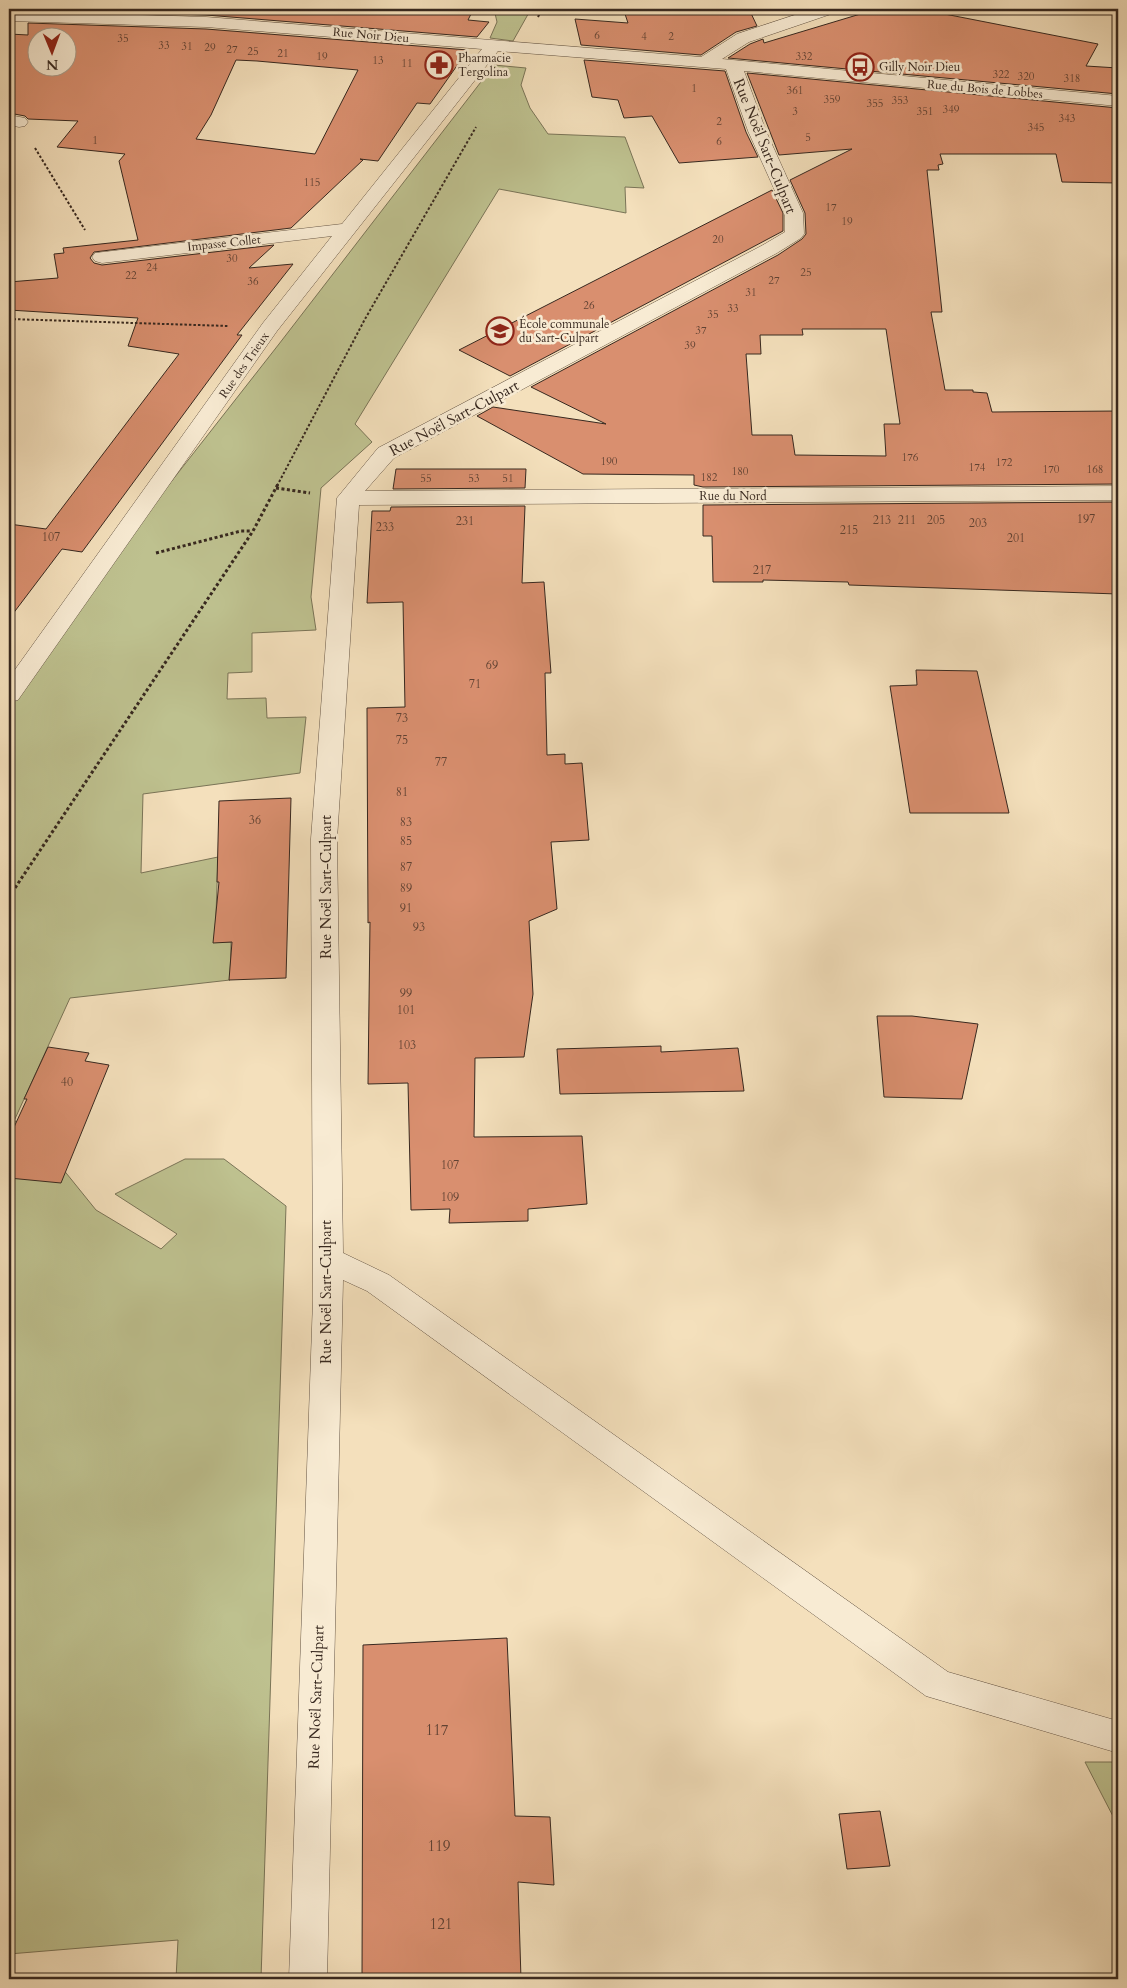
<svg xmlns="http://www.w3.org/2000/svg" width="1127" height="1988" font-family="Cardo,serif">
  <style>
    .green { fill: #bec18f; stroke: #7a7457 }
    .building { fill: #d98f6f; stroke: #37281f; fill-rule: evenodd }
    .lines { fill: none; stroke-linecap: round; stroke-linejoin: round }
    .minor-casing { stroke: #665646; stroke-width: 1 }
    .path-far1 { stroke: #37281f; stroke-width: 2; stroke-dasharray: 2.5 2; stroke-linecap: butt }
    .path { stroke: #37281f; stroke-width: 3; stroke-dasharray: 3 2.5; stroke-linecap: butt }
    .minor { fill: #f8ebd3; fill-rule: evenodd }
    .labels { text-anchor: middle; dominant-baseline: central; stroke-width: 5; stroke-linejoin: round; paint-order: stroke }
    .far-number-label { font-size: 11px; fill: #604233 }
    .far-street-label { font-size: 12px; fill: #37281f; stroke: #f8ebd3 }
    .far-poi-label { font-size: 12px; fill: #37281f; stroke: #f8ebd3; text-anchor: start }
    .number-label { font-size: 12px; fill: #604233 }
    .street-label { font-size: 15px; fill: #37281f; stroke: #f8ebd3 }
    .near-number-label { font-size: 15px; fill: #604233 }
  </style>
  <rect width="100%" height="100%" fill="#f4e0bc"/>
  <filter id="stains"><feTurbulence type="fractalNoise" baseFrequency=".004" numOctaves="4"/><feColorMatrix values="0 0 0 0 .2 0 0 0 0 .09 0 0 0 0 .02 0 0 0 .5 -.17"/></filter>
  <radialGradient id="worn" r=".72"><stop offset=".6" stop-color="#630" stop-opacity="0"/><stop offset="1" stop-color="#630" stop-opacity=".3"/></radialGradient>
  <g class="green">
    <polygon points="494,9 531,9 513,41 490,38 497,22"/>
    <polygon points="494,65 526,68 521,85 530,108 548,134 625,137 644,188 625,187 626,213 499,189 355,424 372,442 321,488 311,597 316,630 252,633 252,672 228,673 227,699 266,698 267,718 306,717 300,773 143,794 141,873 218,857 215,942 231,942 230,980 70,998 14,1121 21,1122 9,1146 9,702 62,621 279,344"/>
    <polygon points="9,1151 54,1158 96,1210 161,1249 177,1234 115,1194 185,1159 224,1159 286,1206 261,1979 176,1979 178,1940 9,1954"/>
    <polygon points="1085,1762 1118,1762 1118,1826"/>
  </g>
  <g class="building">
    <polygon points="29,9 450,9 448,12 471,14 468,20 489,22 477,37 206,15"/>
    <polygon points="677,9 749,9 757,26 736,32 701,55 581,45 575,19 628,23 625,14 678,12"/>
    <polygon points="877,9 919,9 1098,44 1086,66 1118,68 1118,94 728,58 750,44 763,39 764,43"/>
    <path d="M28,23L206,29L468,50L430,104L417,103L378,161L360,159L363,160L291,228L94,252L90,258L94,263L102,265L274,245L249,268L293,264L237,335H242L82,552L62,549L9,619V524L46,529L179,354L128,346L138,318L9,310V282L58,278L54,254L64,253L63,248L138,240L119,161L125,154L57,147L78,121L28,119L25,116L9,113V34L28,35ZM38,38H68V68H38ZM236,60L257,61L358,70L315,154L196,139L211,115Z"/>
    <polygon points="584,60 725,71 746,132 758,157 679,163 652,116 624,118 618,100 592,97"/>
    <path d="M747,73L1118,108V183L1062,182L1056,154H940L943,164L938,165L939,170H927L942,312H931L945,390H973V392L987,393L992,412L1118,411V484L703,487L694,485V475L583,474L477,416L493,407L606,424L531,387L778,255L802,239L806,234L805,213L790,180L852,149L779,155ZM802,329H886L900,424H884L886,456L795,455L792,435H752L746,354H761L760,335H803Z"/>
    <polygon points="772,190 783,213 783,231 510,376 459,350"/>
    <polygon points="396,469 526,469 525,488 393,489"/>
    <polygon points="1118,502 1118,594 849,585 848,582 763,580 763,582 713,582 712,536 703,536 703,505"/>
    <polygon points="525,506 522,583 544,582 551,673 545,673 547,755 565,754 565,764 582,763 589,840 551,842 557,909 529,921 533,994 524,1057 475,1058 474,1137 582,1136 587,1204 528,1209 528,1221 449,1223 450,1209 411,1210 408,1083 368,1084 370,922 368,923 367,708 405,707 403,602 367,603 372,511 390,511 391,507"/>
    <polygon points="916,670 977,671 1009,813 910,813 890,686 917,685"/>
    <polygon points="291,798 286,978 229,980 232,942 213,943 219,882 217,882 219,801"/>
    <polygon points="877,1016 912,1016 978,1024 962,1099 884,1097"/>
    <polygon points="661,1046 661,1052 738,1048 744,1091 560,1094 557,1049"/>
    <polygon points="48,1047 89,1053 85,1061 109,1065 61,1183 9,1178 9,1138 27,1099 24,1099"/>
    <polygon points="507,1638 515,1816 550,1817 554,1885 518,1882 521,1979 362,1979 363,1645"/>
    <polygon points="880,1811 890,1866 847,1869 839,1814"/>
  </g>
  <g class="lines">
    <g class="minor-casing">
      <g id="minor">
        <polygon points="813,9 836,9 834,13 749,42 722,59 1118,96 1118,106 744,71 766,131 803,213 804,234 801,238 777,253 394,458 365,491 1118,486 1118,500 359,505 337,839 343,1253 389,1275 948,1672 1118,1721 1118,1753 926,1696 367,1291 343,1280 327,1979 289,1979 313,1300 311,839 337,498 378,448 763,245 785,232 785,213 748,131 726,69 498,51 277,331 18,700 9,702 9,678 263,323 332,236 102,263 95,261 92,257 95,253 342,224 482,49 206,27 9,21 9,11 206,17 701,57 737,34"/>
        <polygon points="9,115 25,118 28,122 25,126 19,127 9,125"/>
      </g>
    </g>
    <g class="path-far1">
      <polyline points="538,17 542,9"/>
      <polyline points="35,148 85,230"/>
      <polyline points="9,319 228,326"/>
      <polyline points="277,486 365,319 476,127"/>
    </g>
    <g class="path">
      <polyline points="276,488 310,493"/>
      <polyline points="156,553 241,531 252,531"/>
      <polyline points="9,897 253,531 278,484"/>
    </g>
    <use href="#minor" class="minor"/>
  </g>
  <defs>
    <g id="pharmacy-ring" transform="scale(1.4375)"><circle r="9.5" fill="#f8ebd3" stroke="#8f2418" stroke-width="1.5"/><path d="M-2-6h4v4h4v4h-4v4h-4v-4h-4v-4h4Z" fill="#8f2418"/></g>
    <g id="bus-ring" transform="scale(1.4375)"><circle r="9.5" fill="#f8ebd3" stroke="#8f2418" stroke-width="1.5"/><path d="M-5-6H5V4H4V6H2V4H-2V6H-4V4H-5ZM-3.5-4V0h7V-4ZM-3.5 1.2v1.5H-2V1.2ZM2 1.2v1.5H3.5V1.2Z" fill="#8f2418"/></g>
    <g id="school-ring" transform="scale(1.4375)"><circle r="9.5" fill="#f8ebd3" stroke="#8f2418" stroke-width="1.5"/><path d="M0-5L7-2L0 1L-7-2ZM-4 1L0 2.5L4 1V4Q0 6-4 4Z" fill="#8f2418"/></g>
  </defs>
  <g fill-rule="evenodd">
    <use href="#pharmacy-ring" x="439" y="65"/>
    <use href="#bus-ring" x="860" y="67"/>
    <use href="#school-ring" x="500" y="331"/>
  </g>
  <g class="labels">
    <g class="far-number-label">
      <text x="597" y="35">6</text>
      <text x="644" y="36">4</text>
      <text x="671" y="36">2</text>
      <text x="123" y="38">35</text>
      <text x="164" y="45">33</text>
      <text x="187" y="46">31</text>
      <text x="210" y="47">29</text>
      <text x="232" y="49">27</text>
      <text x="253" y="51">25</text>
      <text x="283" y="53">21</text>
      <text x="322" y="56">19</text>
      <text x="804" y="56">332</text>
      <text x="378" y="60">13</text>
      <text x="407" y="63">11</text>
      <text x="1001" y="74">322</text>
      <text x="1026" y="76">320</text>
      <text x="1072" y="78">318</text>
      <text x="694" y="88">1</text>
      <text x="795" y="90">361</text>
      <text x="832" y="99">359</text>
      <text x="900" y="100">353</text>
      <text x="875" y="103">355</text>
      <text x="951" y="109">349</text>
      <text x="795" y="111">3</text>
      <text x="925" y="111">351</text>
      <text x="1067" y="118">343</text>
      <text x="719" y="121">2</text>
      <text x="1036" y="127">345</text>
      <text x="808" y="137">5</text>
      <text x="95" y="140">1</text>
      <text x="719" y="141">6</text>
      <text x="312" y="182">115</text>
      <text x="831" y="207">17</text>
      <text x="847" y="221">19</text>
      <text x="718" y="239">20</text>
      <text x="232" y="258">30</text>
      <text x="152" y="267">24</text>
      <text x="806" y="272">25</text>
      <text x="131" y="275">22</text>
      <text x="774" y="280">27</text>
      <text x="253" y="281">36</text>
      <text x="751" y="292">31</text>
      <text x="589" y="305">26</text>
      <text x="733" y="308">33</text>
      <text x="713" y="314">35</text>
      <text x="701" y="330">37</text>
      <text x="690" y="345">39</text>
      <text x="910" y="457">176</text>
      <text x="609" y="461">190</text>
      <text x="1004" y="462">172</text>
      <text x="977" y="467">174</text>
      <text x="1051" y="469">170</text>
      <text x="1095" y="469">168</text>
      <text x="740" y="471">180</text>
      <text x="709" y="477">182</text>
      <text x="426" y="478">55</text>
      <text x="474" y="478">53</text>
      <text x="508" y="478">51</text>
    </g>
    <g class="far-street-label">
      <text transform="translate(371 35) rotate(5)">Rue Noir Dieu</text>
      <text transform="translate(985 89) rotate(5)">Rue du Bois de Lobbes</text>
      <text transform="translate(224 243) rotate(-6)">Impasse Collet</text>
      <text transform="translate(244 365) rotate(-55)">Rue des Trieux</text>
      <text x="733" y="496">Rue du Nord</text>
    </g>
    <g class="far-poi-label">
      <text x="458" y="58">Pharmacie<tspan x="458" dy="14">Tergolina</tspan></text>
      <text x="879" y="67">Gilly Noir Dieu</text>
      <text x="519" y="324">École communale<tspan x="519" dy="14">du Sart-Culpart</tspan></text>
    </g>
    <g class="number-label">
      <text x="1086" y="519">197</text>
      <text x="882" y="520">213</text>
      <text x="907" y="520">211</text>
      <text x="936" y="520">205</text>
      <text x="465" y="521">231</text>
      <text x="978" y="523">203</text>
      <text x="385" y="527">233</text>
      <text x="849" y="530">215</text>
      <text x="51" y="537">107</text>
      <text x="1016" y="538">201</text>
      <text x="762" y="570">217</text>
      <text x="492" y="665">69</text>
      <text x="475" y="684">71</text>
      <text x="402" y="718">73</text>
      <text x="402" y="740">75</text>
      <text x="441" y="762">77</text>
      <text x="402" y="792">81</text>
      <text x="255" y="820">36</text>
      <text x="406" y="822">83</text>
      <text x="406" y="841">85</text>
      <text x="406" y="867">87</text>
      <text x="406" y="888">89</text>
      <text x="406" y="908">91</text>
      <text x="419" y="927">93</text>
      <text x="406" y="993">99</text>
      <text x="406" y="1010">101</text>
      <text x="407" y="1045">103</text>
      <text x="67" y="1082">40</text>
      <text x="450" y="1165">107</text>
      <text x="450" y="1197">109</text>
    </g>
    <g class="street-label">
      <text transform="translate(765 146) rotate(68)">Rue Noël Sart-Culpart</text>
      <text transform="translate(454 418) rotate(-28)">Rue Noël Sart-Culpart</text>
      <text transform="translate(326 887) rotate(-90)">Rue Noël Sart-Culpart</text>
      <text transform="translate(326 1292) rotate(-90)">Rue Noël Sart-Culpart</text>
      <text transform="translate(316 1697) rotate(-88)">Rue Noël Sart-Culpart</text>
    </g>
    <g class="near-number-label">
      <text x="437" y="1730">117</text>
      <text x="439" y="1846">119</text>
      <text x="441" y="1924">121</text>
    </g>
  </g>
  <rect width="1127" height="1988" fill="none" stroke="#f4e0bc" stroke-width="30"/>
  <rect x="10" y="10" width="1107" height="1968" fill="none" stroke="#37281f" stroke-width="2.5"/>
  <rect x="15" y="15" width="1097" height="1958" fill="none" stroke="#37281f"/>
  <g transform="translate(52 52) rotate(179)"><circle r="24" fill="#f8ebd3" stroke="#ab9d8b"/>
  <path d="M0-4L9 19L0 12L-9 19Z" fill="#8f2418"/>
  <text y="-8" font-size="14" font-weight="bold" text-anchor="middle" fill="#37281f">N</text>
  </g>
  <rect width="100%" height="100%" filter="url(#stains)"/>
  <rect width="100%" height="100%" fill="url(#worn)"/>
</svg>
